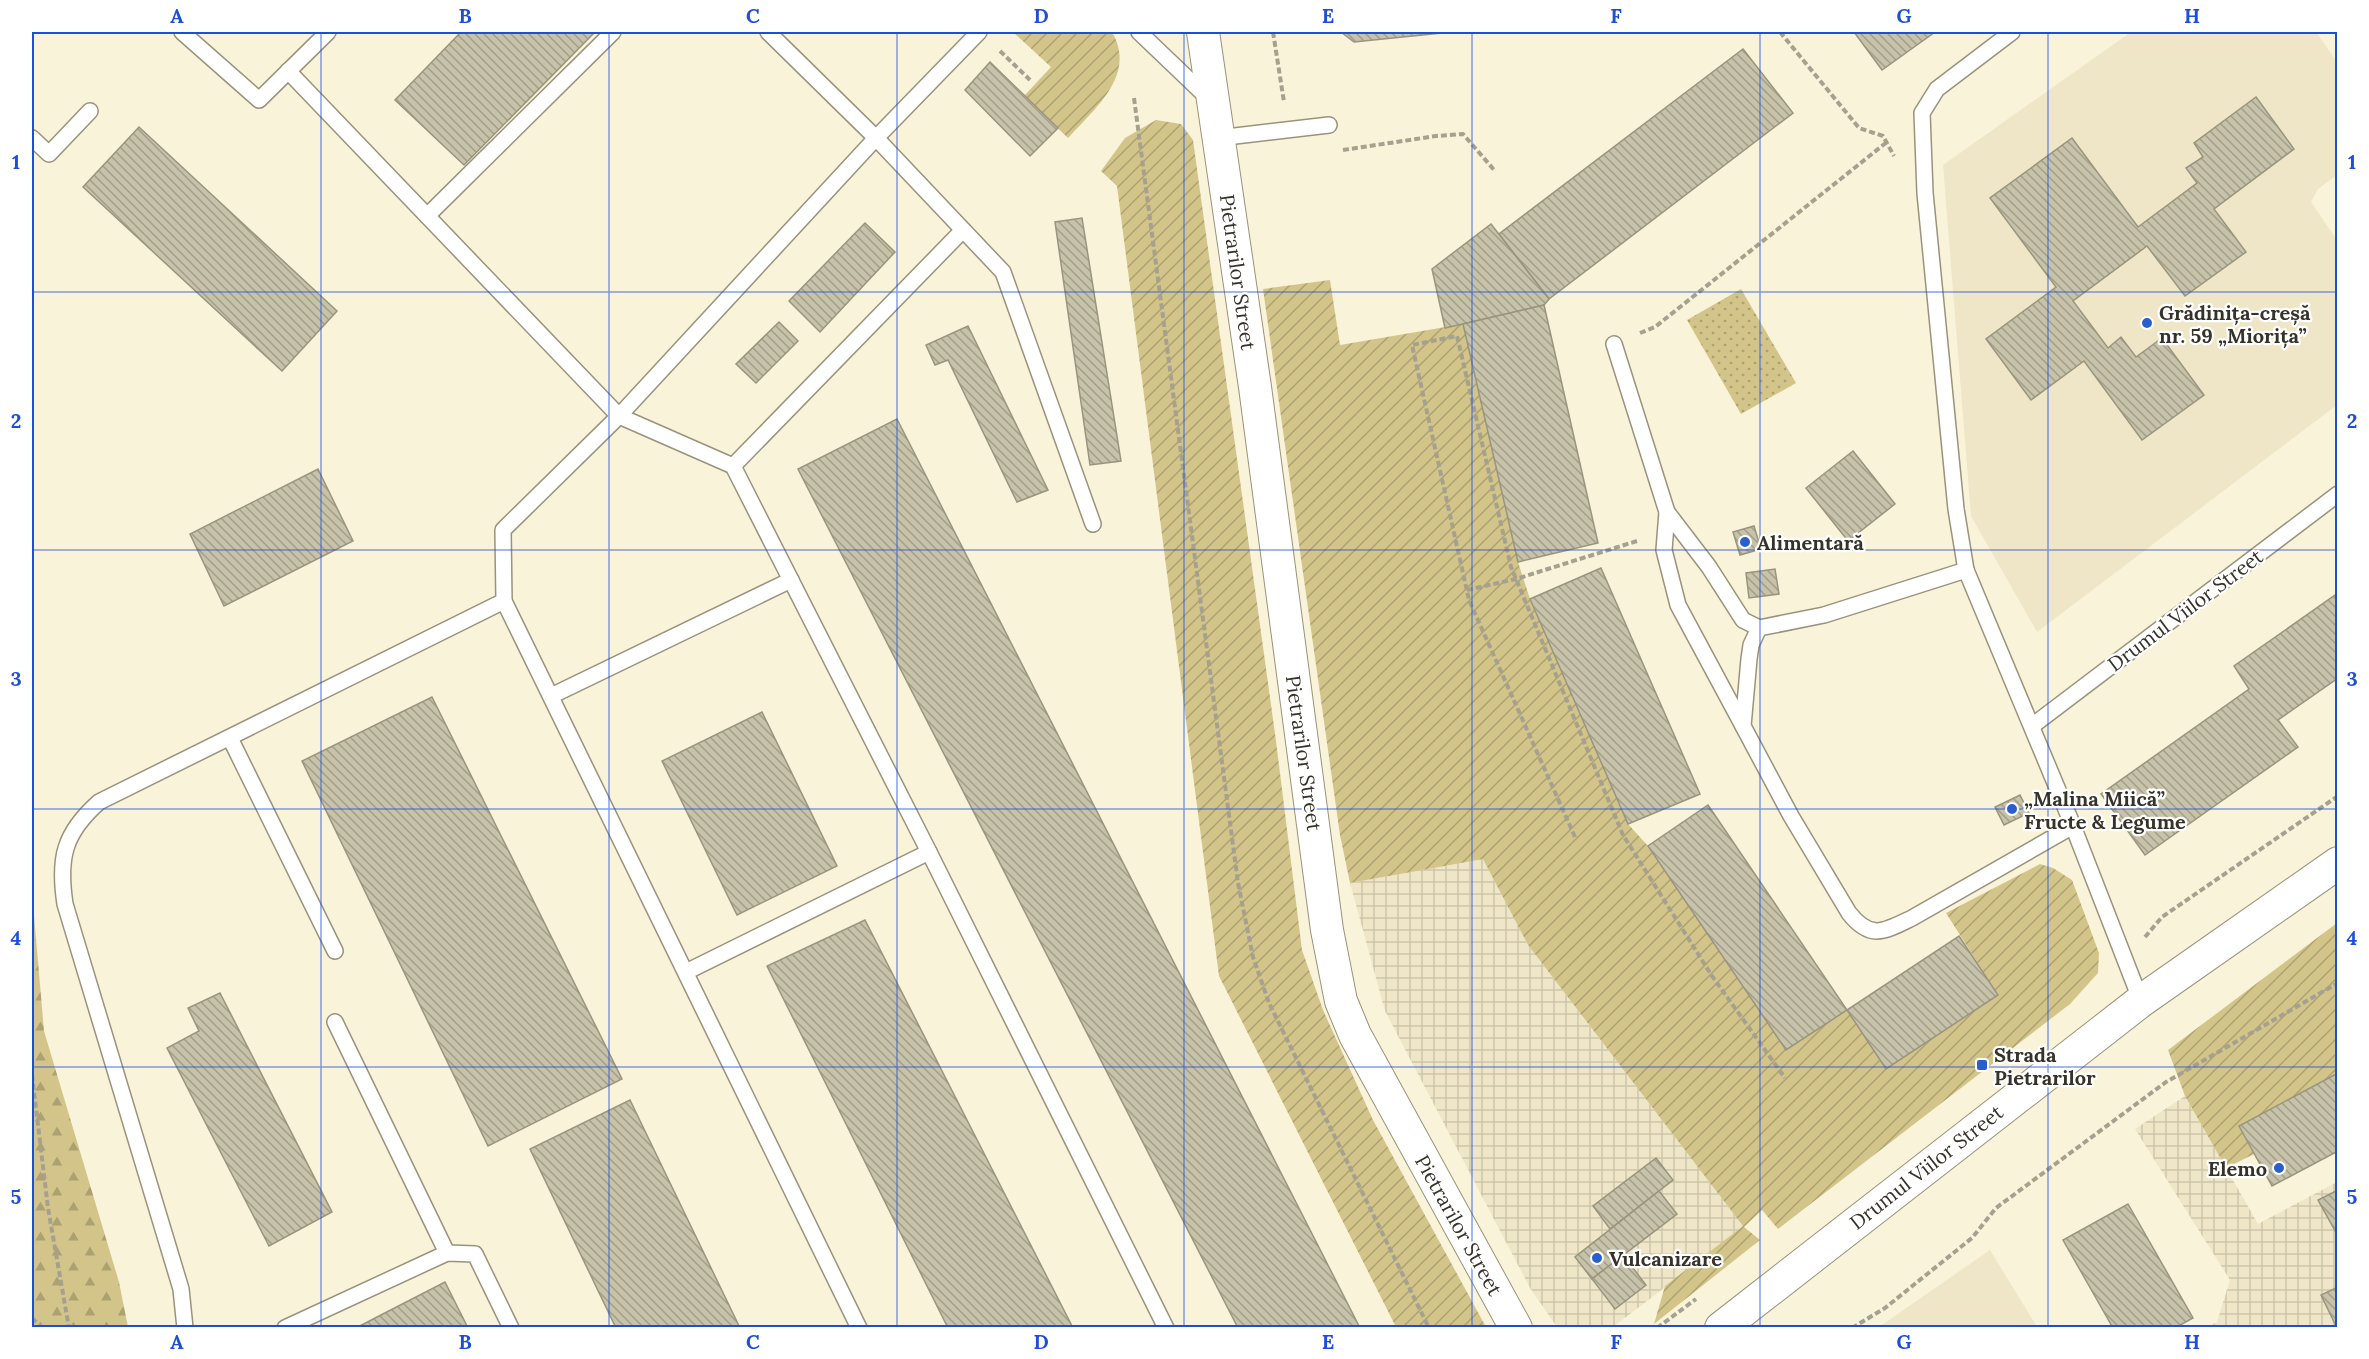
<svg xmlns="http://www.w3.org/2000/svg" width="2369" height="1359" font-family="Lora,serif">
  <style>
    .built { fill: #eee6c7 }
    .industrial { fill: url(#industrial-grid) }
    .grass { fill: url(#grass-dots) }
    .forest { fill: url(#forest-firs) }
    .garden { fill: url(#garden-furrows) }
    .building { fill: url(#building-back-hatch); stroke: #99947d; stroke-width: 1.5 }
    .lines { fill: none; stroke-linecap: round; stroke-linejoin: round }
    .lane-casing { stroke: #99937c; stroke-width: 18 }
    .street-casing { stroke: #99937c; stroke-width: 34 }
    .path { stroke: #a6a18f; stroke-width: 4; stroke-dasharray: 6 3; stroke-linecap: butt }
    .lane { stroke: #fff; stroke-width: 15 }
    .street { stroke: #fff; stroke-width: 32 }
    .grid { fill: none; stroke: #1d4ed8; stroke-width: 1.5; stroke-opacity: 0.55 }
    .poi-dot { fill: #2c5fce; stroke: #fff; stroke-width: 2 }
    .labels { text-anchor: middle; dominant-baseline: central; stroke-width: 4.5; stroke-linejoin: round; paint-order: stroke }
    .street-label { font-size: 20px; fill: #353329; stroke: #fff }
    .poi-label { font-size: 20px; font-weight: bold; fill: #353329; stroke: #fff; text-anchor: start }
    .neatline { fill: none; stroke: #1d4ed8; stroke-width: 2 }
    .grid-label { font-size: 20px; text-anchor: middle; font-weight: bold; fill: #1d4ed8 }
  </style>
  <defs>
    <pattern id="industrial-grid" width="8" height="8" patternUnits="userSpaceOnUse" patternTransform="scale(1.5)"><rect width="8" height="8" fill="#eee6c7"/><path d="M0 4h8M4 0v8" fill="none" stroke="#cdc6ab"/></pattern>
    <pattern id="grass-dots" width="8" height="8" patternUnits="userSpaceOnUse" patternTransform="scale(1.5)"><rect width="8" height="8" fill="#d3c58a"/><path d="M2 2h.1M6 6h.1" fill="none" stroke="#aca171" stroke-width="1.8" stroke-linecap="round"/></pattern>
    <pattern id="forest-firs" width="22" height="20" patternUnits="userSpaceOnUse" patternTransform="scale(1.5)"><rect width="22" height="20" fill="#d3c58a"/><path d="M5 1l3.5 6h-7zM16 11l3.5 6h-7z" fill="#aca171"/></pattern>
    <pattern id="garden-furrows" width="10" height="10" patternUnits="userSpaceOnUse" patternTransform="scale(1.5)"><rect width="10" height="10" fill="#d3c58a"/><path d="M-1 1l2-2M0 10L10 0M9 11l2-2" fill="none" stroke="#aca171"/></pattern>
    <pattern id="building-back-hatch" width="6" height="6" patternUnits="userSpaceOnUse" patternTransform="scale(1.5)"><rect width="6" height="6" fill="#c7c2aa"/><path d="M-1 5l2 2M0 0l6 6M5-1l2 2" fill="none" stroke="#a29e8a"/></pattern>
  </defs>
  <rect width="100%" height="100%" fill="#f9f3da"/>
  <g class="built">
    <polygon points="2131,32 2316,32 2337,62 2337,175 2318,189 2311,202 2337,240 2337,405 2037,632 1971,516 1943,165"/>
    <polygon points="1990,1250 2037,1327 1879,1327"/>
  </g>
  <g class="industrial">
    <polygon points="1483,858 1528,945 1744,1227 1613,1327 1557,1327 1530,1288 1385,1011 1350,883"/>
    <polygon points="2185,1096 2258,1224 2337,1182 2337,1327 2207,1327 2217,1322 2230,1280 2135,1129"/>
  </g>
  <polygon class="grass" points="1741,289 1796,383 1741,414 1687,320"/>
  <polygon class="forest" points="32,892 44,1031 119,1282 128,1327 32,1327"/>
  <g class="garden">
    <path d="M1013,32H1112C1137,75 1095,108 1068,138L1024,96L1051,67Z"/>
    <polygon points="1156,120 1181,124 1193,140 1276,741 1302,950 1323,1010 1373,1120 1486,1327 1396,1327 1219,976 1117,186 1101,171 1125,138"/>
    <polygon points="1330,280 1340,345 1463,324 1518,562 1530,599 1628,824 1648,846 1786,1050 1847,1010 1886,1069 1998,995 1946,913 2040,864 2053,868 2072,880 2099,953 2098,973 2070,1004 1778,1229 1762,1210 1744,1227 1760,1240 1654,1324 1665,1286 1743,1226 1528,945 1483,859 1350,883 1340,835 1263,289"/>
    <polygon points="2337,923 2337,1073 2240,1126 2254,1154 2226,1168 2185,1096 2168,1050"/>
  </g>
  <g class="building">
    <polygon points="461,32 595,32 464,165 395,100"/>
    <polygon points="1341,32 1452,32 1354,42"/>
    <polygon points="1854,32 1935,32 1882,70"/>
    <polygon points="1743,49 1793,113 1549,299 1499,234"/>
    <polygon points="990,62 1058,128 1030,156 965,90"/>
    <polygon points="2256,97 2294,149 2214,209 2246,252 2185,296 2147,246 2073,301 2108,348 2121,337 2136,357 2162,338 2204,395 2142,440 2084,361 2031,400 1986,339 2056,287 1990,198 2072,138 2138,227 2197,183 2186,168 2203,157 2194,143"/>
    <polygon points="139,127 337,311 282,371 83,187"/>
    <polygon points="1082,218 1121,461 1090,465 1055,222"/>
    <polygon points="865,223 895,252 820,332 789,301"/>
    <polygon points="1491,224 1549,299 1544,305 1445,328 1432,269"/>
    <polygon points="1544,305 1598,543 1518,562 1463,324"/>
    <polygon points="779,322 798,341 756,383 736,364"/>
    <polygon points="968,326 1048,490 1017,502 948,360 935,365 926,345"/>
    <polygon points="897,419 1360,1328 1238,1328 798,469"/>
    <polygon points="1853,451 1895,504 1848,541 1806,488"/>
    <polygon points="318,469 353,541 224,606 190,534"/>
    <polygon points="1754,526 1761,549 1740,555 1733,532"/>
    <polygon points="1601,568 1700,794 1628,824 1530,599"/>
    <polygon points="1775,569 1779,594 1749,598 1746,573"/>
    <polygon points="2338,593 2338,678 2278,720 2298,747 2145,855 2101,794 2249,689 2234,666"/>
    <polygon points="432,697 622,1079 488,1146 302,761"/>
    <polygon points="762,712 837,866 737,915 662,761"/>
    <polygon points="2020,795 2029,813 2004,825 1995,807"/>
    <polygon points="1708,805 1847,1010 1786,1050 1648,846"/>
    <polygon points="865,920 1073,1328 948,1328 767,966"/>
    <polygon points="1959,936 1998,995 1886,1069 1847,1010"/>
    <polygon points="220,993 332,1212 269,1246 167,1048 199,1031 188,1008"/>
    <polygon points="2338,1073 2338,1151 2272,1186 2239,1126"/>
    <polygon points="630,1100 740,1328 616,1328 530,1149"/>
    <polygon points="1656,1158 1673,1180 1610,1229 1593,1206"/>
    <polygon points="2338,1190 2338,1236 2318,1200"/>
    <polygon points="1659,1191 1677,1214 1592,1279 1575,1257"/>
    <polygon points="2128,1204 2193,1318 2175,1328 2113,1328 2063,1240"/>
    <polygon points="1623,1255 1646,1285 1615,1309 1592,1279"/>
    <polygon points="445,1282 468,1328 356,1328 379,1316"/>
    <polygon points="2338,1287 2338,1328 2337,1328 2321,1295"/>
  </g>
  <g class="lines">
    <g class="lane-casing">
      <g id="lane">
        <polyline points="182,32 259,100 328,32"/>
        <polyline points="768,32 876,138 1003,272 1093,524"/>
        <polyline points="1139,32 1208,98"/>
        <polyline points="2012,32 1937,89 1922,113 1925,193 1956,509 1966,570 2073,826 2141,1001"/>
        <polyline points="288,71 619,416 876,138 979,32"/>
        <polyline points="32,138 49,154 90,111"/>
        <polyline points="1218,138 1329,125"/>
        <polyline points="427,216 613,32"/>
        <polyline points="1614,344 1667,512 1664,550 1678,605 1743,726"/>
        <polyline points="733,466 963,230"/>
        <polyline points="1667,512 1709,567 1743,620 1759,628"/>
        <path d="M1966,570L1824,615L1759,628L1751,645L1749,659L1743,726L1791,816L1849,913C1871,941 1885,931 1912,918L2073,826"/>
        <polyline points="504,601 859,1328"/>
        <polyline points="551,696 791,580"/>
        <polyline points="2032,726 2338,494"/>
        <polyline points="230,738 335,951"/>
        <polyline points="686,972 929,852"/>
        <polyline points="335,1022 447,1253"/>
        <path d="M185,1328L181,1289L65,904C58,858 64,833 99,802L504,601L503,530L619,416L733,466L929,852L1166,1328"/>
        <polyline points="285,1328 447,1253 475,1254 511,1328"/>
      </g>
    </g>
    <g class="street-casing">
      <g id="street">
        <polyline points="1203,32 1255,387 1327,930 1341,1001 1355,1035 1516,1328"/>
        <polyline points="1721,1328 2141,1001 2338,863"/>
      </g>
    </g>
    <g class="path">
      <polyline points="1273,32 1284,102"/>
      <polyline points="1780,32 1859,128 1883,136 1894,156"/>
      <polyline points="1000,51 1030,80"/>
      <polyline points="1134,98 1238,883 1253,957 1269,1003 1429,1328"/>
      <polyline points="1343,150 1436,136 1463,134 1495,171"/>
      <polyline points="1640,333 1655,327 1887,142"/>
      <polyline points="1467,590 1516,579 1637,541"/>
      <polyline points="1575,837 1469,600 1412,345 1457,336 1511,567 1623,835 1712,976 1785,1078"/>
      <polyline points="2145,937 2162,917 2338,796"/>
      <polyline points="32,1075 48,1208 69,1328"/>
      <polyline points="32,1318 42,1328"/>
      <polyline points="1657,1328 1696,1299"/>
      <polyline points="1852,1328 1885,1308 1972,1238 1996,1208 2166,1082 2338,983"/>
    </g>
    <use href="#lane" class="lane"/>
    <use href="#street" class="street"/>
  </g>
  <path class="grid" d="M321,32V1328M609,32V1328M897,32V1328M1184,32V1328M1472,32V1328M1760,32V1328M2048,32V1328M32,292H2338M32,550H2338M32,809H2338M32,1067H2338"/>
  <g class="poi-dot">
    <circle cx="2147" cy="323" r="6"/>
    <circle cx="1745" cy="542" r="6"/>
    <circle cx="2012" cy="809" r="6"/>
    <rect x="1976" y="1059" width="12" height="12" rx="3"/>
    <circle cx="2279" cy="1168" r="6"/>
    <circle cx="1597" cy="1258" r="6"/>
  </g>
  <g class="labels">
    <g class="street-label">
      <text transform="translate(1238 272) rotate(82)">Pietrarilor Street</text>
      <text transform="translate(2185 610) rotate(-37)">Drumul Viilor Street</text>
      <text transform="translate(1304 753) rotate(82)">Pietrarilor Street</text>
      <text transform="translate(1926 1167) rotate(-38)">Drumul Viilor Street</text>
      <text transform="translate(1459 1225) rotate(61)">Pietrarilor Street</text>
    </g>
    <g class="poi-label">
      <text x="2159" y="312">Grădinița-creșă<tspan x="2159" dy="23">nr. 59 „Miorița”</tspan></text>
      <text x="1757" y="542">Alimentară</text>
      <text x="2024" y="798">„Malina Miică”<tspan x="2024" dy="23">Fructe &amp; Legume</tspan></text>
      <text x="1994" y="1054">Strada<tspan x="1994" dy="23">Pietrarilor</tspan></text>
      <text x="2267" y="1168" text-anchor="end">Elemo</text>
      <text x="1609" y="1258">Vulcanizare</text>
    </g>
  </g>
  <rect width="2369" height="1359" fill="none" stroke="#ffffff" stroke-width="66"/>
  <rect x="33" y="33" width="2303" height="1293" class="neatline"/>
  <g class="grid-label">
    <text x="177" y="23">A</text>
    <text x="465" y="23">B</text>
    <text x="753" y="23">C</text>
    <text x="1041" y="23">D</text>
    <text x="1328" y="23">E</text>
    <text x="1616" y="23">F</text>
    <text x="1904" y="23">G</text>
    <text x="2192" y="23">H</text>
    <text x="16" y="169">1</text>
    <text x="2352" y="169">1</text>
    <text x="16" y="428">2</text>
    <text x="2352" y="428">2</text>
    <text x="16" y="686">3</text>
    <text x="2352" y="686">3</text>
    <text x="16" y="945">4</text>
    <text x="2352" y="945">4</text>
    <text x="16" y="1204">5</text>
    <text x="2352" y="1204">5</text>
    <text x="177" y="1349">A</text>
    <text x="465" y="1349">B</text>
    <text x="753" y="1349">C</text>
    <text x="1041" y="1349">D</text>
    <text x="1328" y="1349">E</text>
    <text x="1616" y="1349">F</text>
    <text x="1904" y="1349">G</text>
    <text x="2192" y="1349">H</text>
  </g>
</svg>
